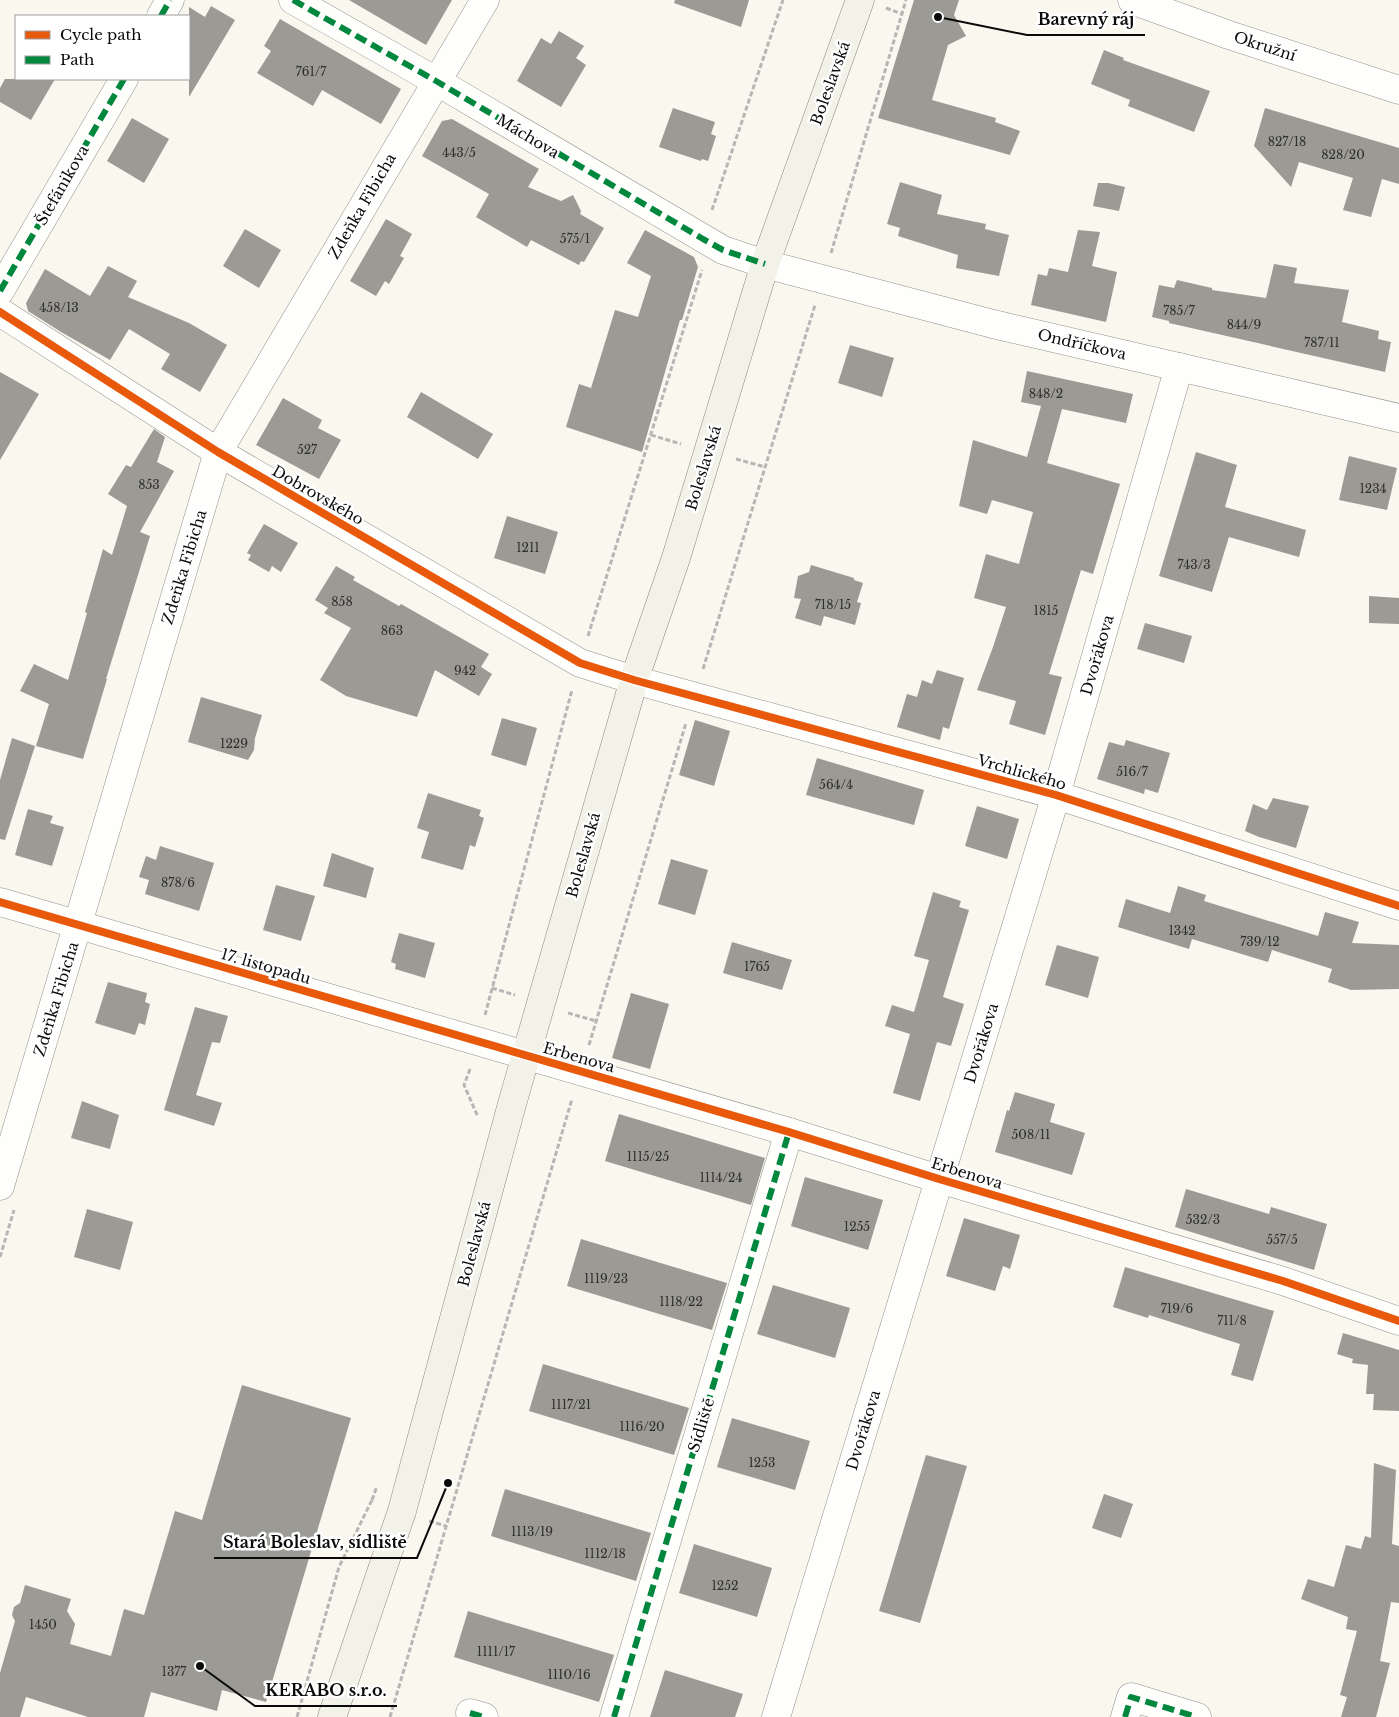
<svg xmlns="http://www.w3.org/2000/svg" width="1399" height="1717" font-family="'Libre Baskerville',serif">
  <style>
    .building { fill: #9c9a94 }
    .lines { fill: none; stroke-linecap: round; stroke-linejoin: round }
    .minor-casing { stroke: #92918d; stroke-width: 29 }
    .secondary-casing { stroke: #888783; stroke-width: 29 }
    .path { stroke: #b7b6b5; stroke-width: 3; stroke-dasharray: 5 2.5; stroke-linecap: butt }
    .minor { stroke: #fefefc; stroke-width: 28 }
    .secondary { stroke: #f3f2e8; stroke-width: 28 }
    .quiet { stroke: #00873e; stroke-width: 6; stroke-dasharray: 12 6; stroke-linecap: butt }
    .cycleway-casing { stroke: #fff; stroke-width: 11 }
    .cycleway { stroke: #e8590c; stroke-width: 8 }
    .labels { text-anchor: middle; dominant-baseline: central; stroke-width: 5; stroke-linejoin: round; paint-order: stroke }
    .number-label { font-size: 12px; fill: #2e2e2c }
    .street-label { font-size: 15px; fill: #0a0a0a; stroke: #fff }
    .leader { fill: none; stroke: #0a0a0a; stroke-width: 2 }
    .callout-dot { fill: #0a0a0a; stroke: #fff; stroke-width: 2 }
    .callout-label { font-size: 16px; text-anchor: middle; font-weight: bold; fill: #0a0a0a; stroke: #fff; stroke-width: 5; stroke-linejoin: round; paint-order: stroke }
  </style>
  <rect width="100%" height="100%" fill="#f9f7ee"/>
  <g class="building">
    <polygon points="349,0 452,0 426,45"/>
    <polygon points="675,0 749,0 741,27 674,3"/>
    <polygon points="914,0 959,0 954,15 966,36 948,45 932,100 996,118 995,122 1020,131 1010,155 878,118"/>
    <polygon points="211,6 235,20 189,97 189,7 205,17"/>
    <polygon points="280,19 401,89 381,124 322,90 313,106 257,73 271,51 264,46"/>
    <polygon points="559,31 584,46 576,58 586,65 561,107 517,81 541,38 551,44"/>
    <polygon points="1104,50 1124,58 1123,60 1210,91 1194,132 1128,106 1130,100 1091,84"/>
    <polygon points="5,79 55,79 31,120 0,102 0,88"/>
    <polygon points="673,108 715,122 711,134 716,136 708,161 702,159 701,161 659,147"/>
    <polygon points="1265,108 1399,148 1399,184 1382,179 1371,217 1343,210 1353,178 1299,162 1291,187 1254,146"/>
    <polygon points="132,118 169,139 144,183 107,161"/>
    <polygon points="452,119 539,169 528,187 561,201 573,195 581,211 580,214 604,228 584,262 581,261 579,265 531,240 527,247 476,217 489,194 422,156 442,121"/>
    <polygon points="900,182 942,195 937,214 986,224 985,229 1009,235 999,276 956,268 958,255 898,236 900,228 887,224"/>
    <polygon points="1098,183 1108,183 1125,187 1119,211 1093,206"/>
    <polygon points="386,219 412,234 400,256 404,258 389,284 385,281 376,296 350,281"/>
    <polygon points="245,229 281,250 259,288 223,266"/>
    <polygon points="645,230 694,257 698,267 682,320 680,320 642,452 566,427 579,384 591,388 615,310 638,317 651,276 627,263"/>
    <polygon points="1078,230 1100,232 1092,266 1117,272 1106,322 1031,305 1038,274 1047,276 1049,268 1068,272"/>
    <polygon points="1274,264 1297,268 1294,283 1349,290 1342,322 1379,331 1378,339 1391,342 1385,372 1169,323 1169,321 1152,317 1159,285 1174,288 1177,280 1212,288 1212,290 1266,298"/>
    <polygon points="108,266 137,281 128,297 189,323 227,345 200,392 161,369 170,354 129,329 110,360 61,332 28,311 26,303 45,269 90,296"/>
    <polygon points="850,345 894,358 882,397 838,383"/>
    <polygon points="1027,371 1133,394 1126,423 1062,409 1047,463 1120,484 1093,574 1081,570 1049,674 1062,677 1045,735 1009,724 1016,701 977,690 993,647 1006,607 974,598 986,554 1019,564 1033,512 992,500 987,514 959,506 973,440 1027,457 1041,406 1021,402"/>
    <polygon points="0,372 39,394 0,460"/>
    <polygon points="421,392 493,434 478,459 407,417"/>
    <polygon points="283,398 322,420 318,428 341,440 319,479 256,445"/>
    <polygon points="154,429 165,437 157,462 174,471 140,532 150,536 106,679 107,679 83,759 36,746 49,704 20,691 34,664 68,680 87,613 85,612 103,549 112,555 127,506 108,494 126,465 131,467"/>
    <polygon points="1196,452 1237,465 1225,507 1306,530 1299,557 1229,537 1212,592 1159,576"/>
    <polygon points="1349,456 1397,468 1387,510 1339,500"/>
    <polygon points="507,516 558,532 545,574 494,558"/>
    <polygon points="264,524 298,543 281,572 272,566 269,572 248,560 251,555 247,553"/>
    <polygon points="811,565 854,578 854,580 863,583 857,602 861,603 855,625 824,616 821,626 795,618 801,599 794,598 798,576 809,572"/>
    <polygon points="336,566 355,577 353,580 399,606 401,604 489,654 481,667 492,674 479,696 435,670 417,717 346,696 320,680 351,628 324,613 328,608 315,600"/>
    <polygon points="1369,596 1399,598 1399,624 1369,623"/>
    <polygon points="1145,623 1192,636 1184,663 1137,649"/>
    <polygon points="937,670 964,678 949,729 943,727 940,740 897,727 907,694 917,697 922,680 932,684"/>
    <polygon points="201,697 262,715 255,738 254,750 248,760 188,742"/>
    <polygon points="502,718 537,728 526,766 491,755"/>
    <polygon points="695,720 730,731 714,786 679,775"/>
    <polygon points="12,738 35,746 5,840 0,839 0,780"/>
    <polygon points="1126,740 1170,753 1158,793 1145,789 1144,794 1097,779 1109,742 1124,746"/>
    <polygon points="817,758 924,790 914,825 806,795"/>
    <polygon points="428,793 481,810 479,816 484,818 475,847 470,845 463,870 421,858 429,832 417,828"/>
    <polygon points="1273,798 1309,806 1296,848 1259,837 1245,831 1253,804 1267,810"/>
    <polygon points="977,806 1019,819 1007,859 965,846"/>
    <polygon points="28,809 53,816 50,823 64,827 52,866 15,855"/>
    <polygon points="160,846 214,863 199,911 145,894 149,880 139,877 146,856 156,860"/>
    <polygon points="332,853 374,868 366,898 323,886"/>
    <polygon points="671,859 708,870 695,915 658,904"/>
    <polygon points="276,885 315,896 301,941 263,930"/>
    <polygon points="1178,886 1206,895 1204,901 1318,936 1325,912 1359,922 1352,943 1399,945 1399,989 1351,990 1328,982 1332,969 1272,950 1268,962 1192,939 1189,949 1118,927 1126,899 1170,913"/>
    <polygon points="933,892 961,901 959,907 969,910 943,997 964,1004 951,1046 937,1042 920,1101 893,1093 910,1034 885,1026 892,1005 914,1012 929,960 914,956"/>
    <polygon points="399,933 435,943 425,978 395,969 396,964 391,962"/>
    <polygon points="732,942 792,960 782,990 723,973"/>
    <polygon points="1057,945 1099,957 1088,998 1045,985"/>
    <polygon points="108,982 147,993 145,1002 150,1004 145,1025 139,1023 135,1035 95,1023"/>
    <polygon points="631,993 669,1004 650,1069 612,1058"/>
    <polygon points="195,1007 228,1016 220,1043 212,1042 196,1095 222,1103 214,1126 164,1110"/>
    <polygon points="1015,1092 1055,1104 1050,1122 1085,1133 1072,1175 995,1152 1007,1110 1009,1111"/>
    <polygon points="82,1101 119,1115 110,1149 71,1138"/>
    <polygon points="619,1114 765,1158 751,1205 605,1161"/>
    <polygon points="805,1177 883,1200 868,1250 791,1226"/>
    <polygon points="1186,1189 1269,1214 1271,1207 1327,1224 1314,1270 1175,1227"/>
    <polygon points="87,1209 133,1222 120,1270 74,1257"/>
    <polygon points="964,1218 1020,1235 1010,1269 1003,1266 995,1291 946,1276"/>
    <polygon points="581,1239 727,1283 712,1330 567,1286"/>
    <polygon points="1125,1267 1274,1311 1253,1381 1231,1375 1240,1344 1149,1315 1148,1318 1113,1307"/>
    <polygon points="773,1285 850,1308 835,1358 757,1334"/>
    <polygon points="1343,1333 1399,1350 1399,1411 1373,1410 1374,1394 1366,1394 1368,1365 1352,1363 1353,1359 1337,1354"/>
    <polygon points="543,1364 689,1408 674,1455 529,1411"/>
    <polygon points="242,1385 351,1418 266,1702 222,1690 217,1711 151,1692 144,1717 88,1717 26,1697 20,1717 0,1717 0,1673 15,1621 12,1615 14,1607 20,1603 25,1585 71,1599 67,1611 75,1624 70,1644 111,1656 124,1609 144,1615 175,1511 202,1520"/>
    <polygon points="732,1418 810,1441 795,1490 717,1467"/>
    <polygon points="926,1455 967,1466 920,1623 879,1611"/>
    <polygon points="1374,1463 1396,1470 1392,1544 1399,1546 1399,1603 1391,1602 1380,1661 1390,1663 1376,1717 1341,1717 1347,1697 1340,1695 1357,1631 1346,1629 1348,1617 1301,1599 1308,1579 1334,1587 1346,1545 1361,1549 1365,1536 1371,1538"/>
    <polygon points="505,1489 651,1533 636,1581 491,1536"/>
    <polygon points="1104,1494 1133,1504 1121,1538 1092,1528"/>
    <polygon points="694,1544 772,1568 757,1617 679,1593"/>
    <polygon points="468,1611 614,1655 599,1702 454,1657"/>
    <polygon points="665,1670 743,1694 735,1717 650,1717"/>
  </g>
  <g class="lines">
    <g class="minor-casing">
      <g id="minor">
        <polyline points="293,0 436,81 723,250 765,264 993,324 1399,418"/>
        <polyline points="1132,0 1229,35 1399,90"/>
        <polyline points="161,16 170,0"/>
        <polyline points="0,291 124,79"/>
        <polyline points="0,312 218,452 580,663 634,680 1056,795 1399,906"/>
        <polyline points="0,902 789,1132 939,1179 1283,1281 1399,1321"/>
        <polyline points="0,1186 218,452 485,0"/>
        <polyline points="470,1713 484,1717"/>
        <polyline points="614,1717 789,1132"/>
        <polyline points="776,1717 1056,795 1179,367"/>
        <polyline points="1125,1717 1131,1697 1197,1717"/>
      </g>
    </g>
    <g class="secondary-casing">
      <polyline id="secondary" points="332,1717 402,1511 512,1104 634,680 676,558 765,264 860,0"/>
    </g>
    <g class="path">
      <polyline points="886,8 902,14"/>
      <polyline points="712,210 783,0"/>
      <polyline points="831,253 906,0"/>
      <polyline points="651,435 681,444"/>
      <polyline points="736,459 765,467"/>
      <polyline points="588,636 702,270"/>
      <polyline points="703,669 815,305"/>
      <polyline points="492,988 515,995"/>
      <polyline points="568,1013 596,1021"/>
      <polyline points="485,1015 572,690"/>
      <polyline points="589,1045 686,723"/>
      <polyline points="470,1069 464,1085 478,1117"/>
      <polyline points="0,1257 14,1210"/>
      <polyline points="372,1500 377,1486"/>
      <polyline points="429,1521 446,1526"/>
      <polyline points="297,1717 339,1567 372,1500 374,1501"/>
      <polyline points="390,1717 572,1099"/>
    </g>
    <use href="#minor" class="minor"/>
    <use href="#secondary" class="secondary"/>
    <g class="quiet">
      <polyline points="293,0 436,81 703,239 723,250 765,264"/>
      <polyline points="161,16 170,0"/>
      <polyline points="0,291 124,79"/>
      <polyline points="470,1713 484,1717"/>
      <polyline points="614,1717 789,1132"/>
      <polyline points="1125,1717 1131,1697 1197,1717"/>
    </g>
    <g class="cycleway-casing">
      <g id="cycleway">
        <polyline points="0,312 218,452 580,663 634,680 1056,795 1399,906"/>
        <polyline points="0,902 789,1132 939,1179 1283,1281 1399,1321"/>
      </g>
    </g>
    <use href="#cycleway" class="cycleway"/>
  </g>
  <g class="labels">
    <g class="number-label">
      <text x="311" y="71">761/7</text>
      <text x="1287" y="141">827/18</text>
      <text x="459" y="152">443/5</text>
      <text x="1343" y="154">828/20</text>
      <text x="575" y="238">575/1</text>
      <text x="59" y="307">458/13</text>
      <text x="1179" y="310">785/7</text>
      <text x="1244" y="324">844/9</text>
      <text x="1322" y="342">787/11</text>
      <text x="1046" y="393">848/2</text>
      <text x="307" y="449">527</text>
      <text x="149" y="484">853</text>
      <text x="1373" y="488">1234</text>
      <text x="528" y="547">1211</text>
      <text x="1194" y="564">743/3</text>
      <text x="342" y="601">858</text>
      <text x="833" y="604">718/15</text>
      <text x="1046" y="610">1815</text>
      <text x="392" y="630">863</text>
      <text x="465" y="670">942</text>
      <text x="234" y="743">1229</text>
      <text x="1132" y="771">516/7</text>
      <text x="836" y="784">564/4</text>
      <text x="178" y="882">878/6</text>
      <text x="1182" y="930">1342</text>
      <text x="1260" y="941">739/12</text>
      <text x="757" y="966">1765</text>
      <text x="1031" y="1134">508/11</text>
      <text x="648" y="1156">1115/25</text>
      <text x="721" y="1177">1114/24</text>
      <text x="1203" y="1219">532/3</text>
      <text x="857" y="1226">1255</text>
      <text x="1282" y="1239">557/5</text>
      <text x="606" y="1278">1119/23</text>
      <text x="681" y="1301">1118/22</text>
      <text x="1177" y="1308">719/6</text>
      <text x="1232" y="1320">711/8</text>
      <text x="571" y="1404">1117/21</text>
      <text x="642" y="1426">1116/20</text>
      <text x="762" y="1462">1253</text>
      <text x="532" y="1531">1113/19</text>
      <text x="605" y="1553">1112/18</text>
      <text x="725" y="1585">1252</text>
      <text x="43" y="1624">1450</text>
      <text x="496" y="1651">1111/17</text>
      <text x="174" y="1671">1377</text>
      <text x="569" y="1674">1110/16</text>
    </g>
    <g class="street-label">
      <text transform="translate(1265 46) rotate(18)">Okružní</text>
      <text transform="translate(830 83) rotate(-70)">Boleslavská</text>
      <text transform="translate(528 136) rotate(31)">Máchova</text>
      <text transform="translate(62 185) rotate(-60)">Štefánikova</text>
      <text transform="translate(362 206) rotate(-60)">Zdeňka Fibicha</text>
      <text transform="translate(1082 344) rotate(13)">Ondříčkova</text>
      <text transform="translate(703 468) rotate(-73)">Boleslavská</text>
      <text transform="translate(318 495) rotate(30)">Dobrovského</text>
      <text transform="translate(184 567) rotate(-73)">Zdeňka Fibicha</text>
      <text transform="translate(1097 655) rotate(-74)">Dvořákova</text>
      <text transform="translate(1022 772) rotate(16)">Vrchlického</text>
      <text transform="translate(583 855) rotate(-74)">Boleslavská</text>
      <text transform="translate(266 966) rotate(16)">17. listopadu</text>
      <text transform="translate(56 999) rotate(-73)">Zdeňka Fibicha</text>
      <text transform="translate(981 1043) rotate(-73)">Dvořákova</text>
      <text transform="translate(579 1057) rotate(16)">Erbenova</text>
      <text transform="translate(967 1173) rotate(17)">Erbenova</text>
      <text transform="translate(474 1244) rotate(-75)">Boleslavská</text>
      <text transform="translate(701 1425) rotate(-73)">Sídliště</text>
      <text transform="translate(863 1430) rotate(-73)">Dvořákova</text>
    </g>
  </g>
  <path class="leader" d="M938 17L1027 35H1145M448 1483L417 1558H214M200 1666L255 1706H397"/>
  <g class="callout-dot">
    <circle cx="938" cy="17" r="5"/>
    <circle cx="448" cy="1483" r="5"/>
    <circle cx="200" cy="1666" r="5"/>
  </g>
  <g class="callout-label">
    <text x="1086" y="25">Barevný ráj</text>
    <text x="315" y="1548">Stará Boleslav, sídliště</text>
    <text x="326" y="1696">KERABO s.r.o.</text>
  </g>
  <rect x="15" y="15" width="175" height="65" fill="#ffffff" stroke="#9d9d9d"/>
  <rect x="25" y="31" width="25" height="8" fill="#e8590c" stroke="#9d9d9d"/>
  <text x="60" y="40" font-size="15" fill="#0a0a0a">Cycle path</text>
  <rect x="25" y="56" width="25" height="8" fill="#00873e" stroke="#9d9d9d"/>
  <text x="60" y="65" font-size="15" fill="#0a0a0a">Path</text>
</svg>
